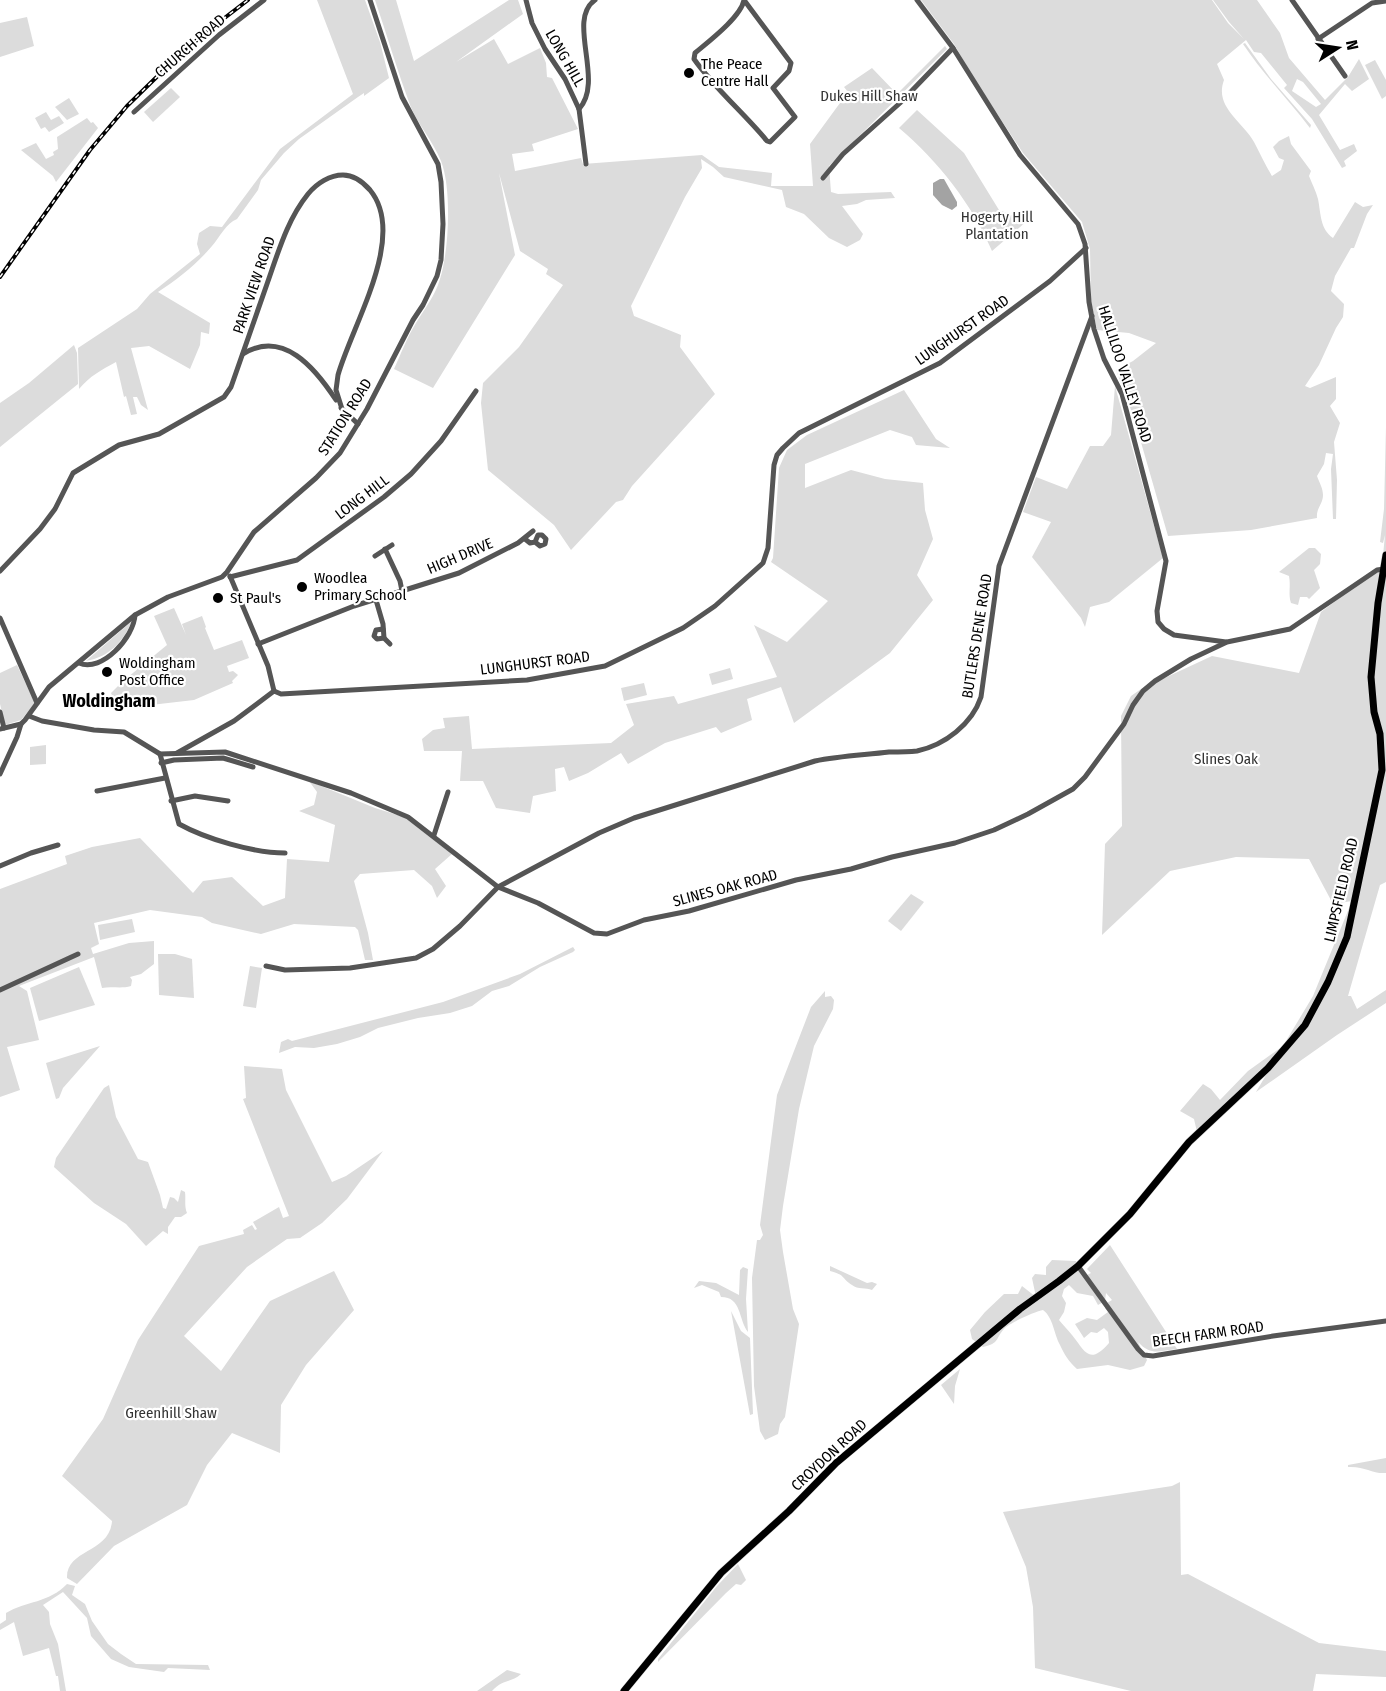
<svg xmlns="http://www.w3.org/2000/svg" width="1386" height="1691" font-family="'Fira Sans Condensed',sans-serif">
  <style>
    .green { fill: #dcdcdc; fill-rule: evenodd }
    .water { fill: #a3a3a3 }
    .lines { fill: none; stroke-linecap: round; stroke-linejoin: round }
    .major-casing { stroke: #dbdbdb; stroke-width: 8 }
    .minor { stroke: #555; stroke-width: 5 }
    .major { stroke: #000; stroke-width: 7 }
    .rail-casing { stroke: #000; stroke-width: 4 }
    .rail { stroke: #fff; stroke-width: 1.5; stroke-dasharray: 4.5; stroke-linecap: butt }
    .poi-dot { fill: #000; stroke: #fff; stroke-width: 2 }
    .labels { text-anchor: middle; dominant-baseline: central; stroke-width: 4.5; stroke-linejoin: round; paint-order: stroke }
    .street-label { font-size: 15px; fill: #000; stroke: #fff }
    .poi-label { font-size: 15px; fill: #000; stroke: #fff; text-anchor: start }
    .park-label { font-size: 15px; fill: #333; stroke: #fff }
    .quarter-label { font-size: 18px; font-weight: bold; fill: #000; stroke: #fff }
  </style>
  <rect width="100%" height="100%" fill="#fff"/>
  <g class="green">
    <path d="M317,0H365L380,42L389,78L364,96V93L358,97L299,139L284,153L261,180L258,190L237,219C226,223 220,237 212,246C197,264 178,279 158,292L210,323L209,334L201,332L200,345L190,369L149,346L131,348L148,410L141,405L137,397H133L137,414L131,415L126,396L124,397L116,362C101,370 90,376 79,389L78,348L137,309L150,294L200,254L197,244L199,233L210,226L222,227L280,149L353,94Z"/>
    <path d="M375,0H396L414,61L509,0H518L523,14L456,62L494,39L508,64L540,48L546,63L547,77L552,78L578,129L532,144L534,151L512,154L515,171L581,158L583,164L702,155L719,167L772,173L771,186H813L810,144L848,92L844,87L872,68L897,94L945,46L947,49L829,166L831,192L838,194L891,192L895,198L866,200L857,204L842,206L863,234L860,240L847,247L829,238L804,214L786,207L782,190L724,177L713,167L701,159L702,168L685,197L631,306L634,316L681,335L680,347L715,394L632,486L623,500L616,502L571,550L554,525L488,470L481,403L483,383L519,347L563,285L546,274L548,269L520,251L499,173L515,255L433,388L394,369C401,354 407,337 416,323C425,308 435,296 440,279C449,251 452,189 441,161C433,141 418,125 410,105C397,70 387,35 375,0Z"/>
    <path d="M921,0H1212L1228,23L1244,39L1229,22L1213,0H1257L1280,33L1289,58L1325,100L1348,77L1359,59L1369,79L1352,91L1345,84L1319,115L1340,150L1354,144L1357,151L1344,161L1346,166L1342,168L1312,119L1284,88L1287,85L1261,53L1254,52L1246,40L1217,64L1224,80C1214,107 1242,121 1254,142C1260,153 1265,165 1272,176L1281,170L1284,160L1279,158L1273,147L1279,141L1289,136L1291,144L1311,171L1309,176C1312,184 1316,191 1318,199C1321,214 1320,229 1333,238L1355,202L1363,207L1373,205L1367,214L1354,248H1351L1335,276L1331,291L1344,304L1343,317L1336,328L1319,365L1305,386L1310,388L1336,377V399L1330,406L1340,423L1334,442L1337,480L1336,519H1333L1331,469L1333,454L1326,453L1324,464L1317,476C1319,482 1323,488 1323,495C1323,504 1316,508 1317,518L1251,530L1168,536L1134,418L1116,370L1133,361L1156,343L1129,333L1097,330L1091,302L1090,249L1082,222L1023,153L973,77L954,44ZM1297,79L1303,82L1321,104L1316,107L1292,91Z"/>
    <polygon points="27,17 34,46 0,57 0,23"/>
    <path d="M1245,43L1271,79L1311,125L1310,128C1288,99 1263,74 1243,44Z"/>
    <polygon points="1375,60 1386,80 1386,96 1382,99 1365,65"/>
    <polygon points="171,88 180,97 153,122 144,112"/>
    <polygon points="69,98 79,114 67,120 55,107"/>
    <path d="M917,110L964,153L999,210L1027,221L992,251C972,204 938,161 899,128Z"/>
    <polygon points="46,112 51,120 59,116 64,123 49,132 45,127 41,129 35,118"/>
    <polygon points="87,118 91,123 93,122 98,128 56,182 53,176 21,150 36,143 46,159 54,155 53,152 58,149 57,137"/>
    <polygon points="74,345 77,353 78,384 0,447 0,403 29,383"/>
    <polygon points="1115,386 1163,558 1109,602 1090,607 1085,627 1081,618 1032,557 1051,522 1023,512 1036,477 1067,489 1090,446 1103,446 1111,435"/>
    <polygon points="904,390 936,439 950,448 916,445 912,437 890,430 805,464 805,488 851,470 885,479 923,483 925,510 933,539 917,575 933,600 890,653 794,723 781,687 747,699 752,720 721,733 716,727 665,743 628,764 621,753 588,773 569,781 564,767 555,769 556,791 533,796 530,813 496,808 483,781 460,781 462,751 424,751 422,739 433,730 445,728 443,718 469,716 472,749 611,743 634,725 626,704 674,696 678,704 777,677 754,625 787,642 828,601 771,562 773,558 779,468 787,450 807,435"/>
    <polygon points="1386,427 1386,882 1380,885 1348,996 1351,996 1357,1009 1386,990 1386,1003 1337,1035 1256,1092 1278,1055 1197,1132 1194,1119 1180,1111 1203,1084 1211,1089 1220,1100 1248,1071 1283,1046 1313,996 1352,901 1333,904 1309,859 1236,857 1170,871 1102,935 1105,844 1122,826 1121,716 1131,696 1141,689 1212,656 1299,673 1321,612 1382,566 1385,535 1383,543 1380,542 1384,509"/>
    <path d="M1309,548H1315L1321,554L1320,564L1314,570L1320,588L1309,599L1307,597H1300L1298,605L1291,603C1288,594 1291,586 1289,576L1279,572Z"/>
    <polygon points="174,608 186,635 182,624 202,616 206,627 205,628 214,650 242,640 249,658 227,666 229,672 233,671 238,675 232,681 233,683 194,700 142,706 140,699 101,699 101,697 113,698 111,693 122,682 167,645 154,616"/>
    <path d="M132,621C123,642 109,657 86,661Z"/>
    <polygon points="17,665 35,703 21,720 5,725 0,704 0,673"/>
    <polygon points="730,668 733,679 712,685 709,674"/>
    <polygon points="644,683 647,695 624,701 621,688"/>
    <polygon points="46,745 46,764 30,765 30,747"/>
    <path d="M309,781L375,808L404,817L452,854L435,869L446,886L437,898L432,886L414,870L360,874L354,881L368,933L373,960H365L358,930L355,927L294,924L261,934L212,923L202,917L150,910L94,923L99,944L91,948L93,954L129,943L154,941V964L141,974L130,977L132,980L131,986C121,989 112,986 102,988L94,957L19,986L27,991L39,1040L7,1047L20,1090L0,1097V889L67,864L65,856L92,847L140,838L193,893L203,881L232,877L263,906L285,898L287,859L329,862L335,825L299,811L314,805L317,792Z"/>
    <polygon points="911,894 924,902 901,931 888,921"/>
    <polygon points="132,919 135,932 100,940 98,925"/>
    <polygon points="573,947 575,950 573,952 540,967 509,986 492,991 472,1006 450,1013 418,1018 378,1028 360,1037 337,1044 314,1048 295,1047 279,1053 281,1042 288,1039 292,1041 443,1002 520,974"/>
    <polygon points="158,954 175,954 192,959 194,998 159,995"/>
    <polygon points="250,966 262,968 256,1008 243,1006"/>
    <polygon points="79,967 95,1005 39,1021 30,988"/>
    <polygon points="825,991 825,997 831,996 834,1000 833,1009 814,1046 799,1109 783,1206 780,1230 783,1252 793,1309 799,1324 785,1417 780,1424 778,1434 765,1440 760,1431 754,1386 752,1278 757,1240 760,1240 763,1235 760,1225 777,1095 811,1007"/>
    <polygon points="100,1046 63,1088 59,1098 56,1099 46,1063"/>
    <path d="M244,1066L282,1069L286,1090L332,1182L346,1176L383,1151L347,1199L322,1223L300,1238L287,1239L247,1267L184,1336L221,1371L270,1301L334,1271L354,1310L306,1365L281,1405L280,1453L232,1433L207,1465L187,1505L114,1546L77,1584L67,1578C66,1549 110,1553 112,1521L62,1476L103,1419L138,1340L199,1246L244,1234L243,1230L252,1225L255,1230L257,1229L253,1222L279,1207L283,1218L289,1216L243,1099L246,1098Z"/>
    <path d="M109,1085L116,1117L138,1159L148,1162L160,1195L163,1208L166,1209L170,1197L174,1198L178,1202L181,1190L185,1192C186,1199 184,1206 187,1213L181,1217H175L168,1227V1234L163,1231L146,1246L126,1224L94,1203L54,1167L56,1158L104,1088Z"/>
    <path d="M1110,1245L1177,1349C1159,1351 1151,1356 1138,1342L1147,1360L1144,1366L1130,1370L1108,1365L1077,1369C1069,1362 1064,1354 1060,1345C1054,1334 1053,1317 1043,1310C1036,1311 1009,1323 1004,1329C995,1339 1000,1343 983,1347L972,1339L970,1330L985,1312L1004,1294H1018L1022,1286L1036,1297L1032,1278L1035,1274L1046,1275V1267L1052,1260L1076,1261L1079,1269L1087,1275L1091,1273L1087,1269ZM1069,1285L1077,1293L1093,1296L1098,1305L1105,1301L1106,1293L1112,1300L1107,1303L1105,1308L1108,1312L1097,1320L1087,1318L1075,1324L1084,1338L1091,1332L1097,1333L1104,1328L1108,1332L1109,1343C1089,1366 1085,1351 1072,1335C1068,1330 1063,1325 1059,1320L1064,1312L1066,1303L1062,1296L1064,1289Z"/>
    <path d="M830,1266L867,1283L872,1282L877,1284L872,1290C866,1287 858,1290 852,1285C841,1278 846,1275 830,1271Z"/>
    <path d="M743,1267L748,1269L746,1299L748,1332C738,1319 742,1297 721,1297L719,1292L702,1285L694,1288L699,1281L716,1283L739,1295L740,1270Z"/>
    <polygon points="731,1311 741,1331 750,1338 753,1414 750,1415"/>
    <polygon points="960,1369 955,1386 954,1404 941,1385"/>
    <path d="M1386,1458V1473C1372,1474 1365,1466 1348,1467V1465Z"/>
    <polygon points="1180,1482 1181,1575 1188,1574 1319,1643 1386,1651 1386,1677 1316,1674 1313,1691 1131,1691 1035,1668 1033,1607 1026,1567 1003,1512 1172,1486"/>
    <polygon points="738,1564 746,1580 741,1585 736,1584 726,1593 658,1662 658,1659 717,1586"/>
    <path d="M67,1584L75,1586L72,1595L85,1604L92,1621L108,1644L121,1654L136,1664L208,1665L210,1670L168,1668L164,1672L129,1667L111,1659L91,1636L87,1618L63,1592L43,1605L49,1612L50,1624L58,1644L66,1691H60L58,1676H56L49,1648L23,1656L14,1622L0,1630V1624L6,1620V1613C26,1601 49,1603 67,1584Z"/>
    <path d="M507,1670L521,1674C511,1683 503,1679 492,1691H477Z"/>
  </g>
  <polygon class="water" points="940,179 944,179 957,202 957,206 952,210 942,205 933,195 933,183"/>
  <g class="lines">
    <g class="major-casing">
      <polyline id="major" points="624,1691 721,1573 789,1511 836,1463 1020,1309 1059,1281 1078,1266 1130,1214 1189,1142 1268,1068 1305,1025 1328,982 1347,937 1382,770 1380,734 1374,712 1371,677 1378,603 1386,555"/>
    </g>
    <g class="minor">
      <polyline points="526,0 532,23 545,49 565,79 579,109 586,164"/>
      <path d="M744,0L791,63L789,71L773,88L795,117L770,142L767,141C744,113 715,89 694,59L695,53C708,42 741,17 744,0Z"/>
      <polyline points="917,0 953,48 1020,155 1078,224 1085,244 1089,302 1094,329 1104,359 1122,394 1166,561 1157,611 1158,622 1164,629 1174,635 1226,642"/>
      <polyline points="1292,0 1345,76"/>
      <polyline points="1318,39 1372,3 1386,1"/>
      <path d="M579,109C605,81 566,20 595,0"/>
      <polyline points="134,112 219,35 264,0"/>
      <polyline points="823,178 843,154 900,103 953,48"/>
      <path d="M243,354C283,329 315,368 336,400"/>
      <polyline points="341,408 358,424"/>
      <polyline points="525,539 530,543 535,542 540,546 545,544 546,539 542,535 538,535 535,542"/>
      <polyline points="385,549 400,581 402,591"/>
      <polyline points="375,556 392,545"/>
      <path d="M0,571L40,529L55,509L73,473L119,445L159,434L224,397L231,387C243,353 255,319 267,284C278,253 287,220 308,194C317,183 330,175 343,175C354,175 363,182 370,190C408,236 352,325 338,375L336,390L342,409"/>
      <polyline points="230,576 268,666 274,691"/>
      <polyline points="230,577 297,560 384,497 411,474 441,441 476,391"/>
      <polyline points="376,600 383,624 384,638"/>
      <polyline points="0,618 37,703"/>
      <polyline points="383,629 376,630 374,636 377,639 384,638 390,644"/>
      <polyline points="258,644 354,606 459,573 518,543 533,531"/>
      <path d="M79,663C102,673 134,637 135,615"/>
      <polyline points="0,712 4,728"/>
      <polyline points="29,716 42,721 94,730 124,732 160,754 225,752 351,793 408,817 498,887 538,903 594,933 607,934 644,920 689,911 796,880 851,869 892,857 955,843 994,830 1028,814 1073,789 1085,777 1124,724 1133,705 1143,691 1155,681 1191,659 1227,642 1290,629 1377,570 1384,569"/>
      <polyline points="0,729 21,724 25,720 49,687 135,615 168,597 222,577 227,572 254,532 316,478 340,453 367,409 413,320 423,305 437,276 441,260 443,224 441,182 438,164 402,97 370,0"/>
      <polyline points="177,753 234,721 274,691 281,694 527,680 605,666 683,628 715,606 763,563 768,548 774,465 777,455 783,448 799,433 940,363 1050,281 1086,248"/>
      <path d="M160,754L179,824C206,839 254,853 285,853"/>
      <polyline points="161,763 174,760 223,758 253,767"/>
      <polyline points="0,774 17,737 21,724"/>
      <polyline points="97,791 165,778"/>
      <polyline points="171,801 195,796 228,801"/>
      <polyline points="434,835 448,792"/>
      <polyline points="0,866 31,853 58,845"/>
      <path d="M266,966L285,970L350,968L416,958L433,949L460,926L498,887L599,833L634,818L815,761C839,756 864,755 889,752C898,752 908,752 917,751C945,745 972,724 981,697L999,566L1092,316"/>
      <polyline points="0,990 78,954"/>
      <polyline points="1078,1266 1138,1349 1144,1355 1153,1356 1273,1336 1386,1321"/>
    </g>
    <use href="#major" class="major"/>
    <g class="rail-casing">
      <polyline id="rail" points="0,277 90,150 127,106 173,61 205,33 248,0"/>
    </g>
    <use href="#rail" class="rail"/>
  </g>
  <g class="poi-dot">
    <circle cx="689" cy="73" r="6"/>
    <circle cx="302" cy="587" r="6"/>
    <circle cx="218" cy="598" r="6"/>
    <circle cx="107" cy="672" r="6"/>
  </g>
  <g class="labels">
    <g class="street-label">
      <text transform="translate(190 46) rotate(-41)">CHURCH ROAD</text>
      <text transform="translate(565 58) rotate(60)">LONG HILL</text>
      <text transform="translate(254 285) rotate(-71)">PARK VIEW ROAD</text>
      <text transform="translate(962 330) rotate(-35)">LUNGHURST ROAD</text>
      <text transform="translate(1125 374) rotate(72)">HALLILOO VALLEY ROAD</text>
      <text transform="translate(345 417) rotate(-58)">STATION ROAD</text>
      <text transform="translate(362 497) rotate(-37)">LONG HILL</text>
      <text transform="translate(460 556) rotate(-23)">HIGH DRIVE</text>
      <text transform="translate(977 636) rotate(-81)">BUTLERS DENE ROAD</text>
      <text transform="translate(535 663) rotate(-7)">LUNGHURST ROAD</text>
      <text transform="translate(725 888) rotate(-15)">SLINES OAK ROAD</text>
      <text transform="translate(1341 890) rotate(-77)">LIMPSFIELD ROAD</text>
      <text transform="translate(1208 1334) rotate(-8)">BEECH FARM ROAD</text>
      <text transform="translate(829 1455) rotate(-43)">CROYDON ROAD</text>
    </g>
    <g class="poi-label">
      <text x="701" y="64">The Peace<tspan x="701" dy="17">Centre Hall</tspan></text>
      <text x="314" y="578">Woodlea<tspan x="314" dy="17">Primary School</tspan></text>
      <text x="230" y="598">St Paul's</text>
      <text x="119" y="663">Woldingham<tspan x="119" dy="17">Post Office</tspan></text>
    </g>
    <g class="park-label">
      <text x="869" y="96">Dukes Hill Shaw</text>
      <text x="997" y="217">Hogerty Hill<tspan x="997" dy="17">Plantation</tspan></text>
      <text x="1226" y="759">Slines Oak</text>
      <text x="171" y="1413">Greenhill Shaw</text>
    </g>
    <g class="quarter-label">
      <text x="109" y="701">Woldingham</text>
    </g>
  </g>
  <g transform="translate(1338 48) rotate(78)" stroke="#ffffff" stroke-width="4.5" paint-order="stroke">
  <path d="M0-4.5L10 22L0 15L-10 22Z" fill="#000000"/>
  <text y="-9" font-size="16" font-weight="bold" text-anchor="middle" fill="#000000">N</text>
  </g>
</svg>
